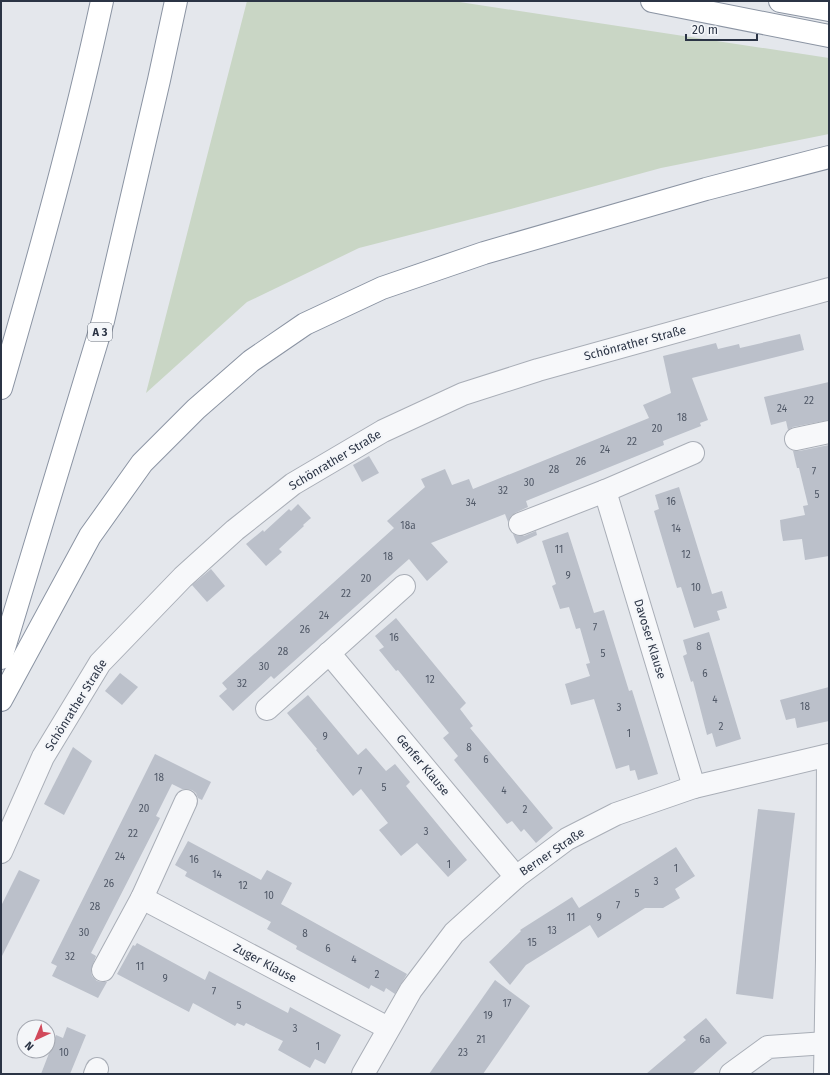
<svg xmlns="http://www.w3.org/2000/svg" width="830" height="1075" font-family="'Fira Sans',sans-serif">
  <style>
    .green { fill: #c9d6c5 }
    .building { fill: #bbc0ca }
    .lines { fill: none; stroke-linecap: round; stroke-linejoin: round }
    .minor-casing { stroke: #a9aeb7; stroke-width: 24 }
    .highway-casing { stroke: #8b94a3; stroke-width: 24 }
    .minor { stroke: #f7f8fa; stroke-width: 22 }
    .highway { stroke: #fff; stroke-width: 22 }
    .labels { text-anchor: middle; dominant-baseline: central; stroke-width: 4; stroke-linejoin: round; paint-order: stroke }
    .number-label { font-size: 10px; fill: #4f5766 }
    .shield { fill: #f4f6f9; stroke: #676e7b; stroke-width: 1 }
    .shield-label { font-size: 11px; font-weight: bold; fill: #2b3445 }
    .street-label { font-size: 12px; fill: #2b3445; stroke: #f4f6f9 }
  </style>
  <rect width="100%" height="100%" fill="#e4e7ec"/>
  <polygon class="green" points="247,1 453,1 829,58 829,134 661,168 503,211 359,248 247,302 146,393"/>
  <g class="building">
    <polygon points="800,334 804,350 692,378 708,420 700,423 701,426 663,441 664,445 526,501 528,507 515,513 511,516 508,522 505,514 431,543 448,562 427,581 409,559 274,679 271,676 233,711 219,696 227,689 222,683 394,528 387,521 425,487 421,479 445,469 452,485 469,479 473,489 649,418 643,405 671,393 663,356 716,343 718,349 739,344 740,348"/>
    <polygon points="829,382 829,420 793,427 788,430 786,421 771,425 764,397"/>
    <polygon points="829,445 829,556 805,560 802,539 783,541 781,530 780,520 805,515 803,506 808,505 799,468 797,468 793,451 799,451"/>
    <polygon points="369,456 379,473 362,482 353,465"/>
    <polygon points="679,487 712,594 722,591 727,608 717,611 720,620 694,628 681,587 677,588 654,511 659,509 655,495"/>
    <polygon points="298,504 311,518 303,525 304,526 279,549 282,552 266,566 246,544 263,530 264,532 289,509 291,511"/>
    <polygon points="536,531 537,535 517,544 513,534 518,536 524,536"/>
    <polygon points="568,532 594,613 604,610 629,691 632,690 658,774 638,780 635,770 630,771 629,765 616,769 594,699 571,705 565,684 590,676 586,664 590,663 580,628 576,629 569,607 560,609 552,586 556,584 542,541"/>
    <polygon points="211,569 225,586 207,602 192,585"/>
    <polygon points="396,618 466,703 460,709 473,726 470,728 553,828 536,843 524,829 521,832 512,821 507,824 454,760 458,756 443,738 449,733 398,670 396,671 379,650 384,647 375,636"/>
    <polygon points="709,632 741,739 716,747 712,733 707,735 693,681 691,682 683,656 687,654 683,640"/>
    <polygon points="120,673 138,687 122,705 105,691"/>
    <polygon points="829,687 829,721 797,728 795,718 786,720 780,700"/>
    <polygon points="308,695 358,755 366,748 386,771 395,764 410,782 406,786 467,860 448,877 417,843 401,856 379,830 388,823 361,789 353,796 316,750 317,749 287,713"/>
    <polygon points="73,747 92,761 64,815 44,804"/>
    <polygon points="155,754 211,782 202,800 198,798 196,793 192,790 185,789 182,789 172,784 156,816 160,818 91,953 96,956 91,970 92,976 97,981 103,982 107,982 98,998 52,976 57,966 51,963"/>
    <polygon points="758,809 795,813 773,999 736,994"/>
    <polygon points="188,841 261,880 267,870 292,883 281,904 407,974 395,994 386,988 384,992 371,985 369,989 296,949 297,946 267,929 271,922 185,876 187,872 175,865"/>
    <polygon points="676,847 695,876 675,889 680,898 663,908 645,908 598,938 590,925 526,965 510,985 489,962 521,931 520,930 572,897 579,908"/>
    <polygon points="19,870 40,880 1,958 1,906"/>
    <polygon points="137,943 205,980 209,971 288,1013 290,1007 341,1035 325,1064 315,1059 310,1068 278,1050 283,1041 246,1023 244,1026 237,1023 235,1026 193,1003 189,1012 117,974 133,945 135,946"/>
    <polygon points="495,980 530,1006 483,1074 429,1074"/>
    <polygon points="706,1018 727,1043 692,1074 646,1074 686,1040 683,1037"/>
    <polygon points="67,1027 86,1035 70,1074 41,1074 56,1035 63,1038"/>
  </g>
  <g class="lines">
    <g class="minor-casing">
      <g id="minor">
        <polyline points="796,439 829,432"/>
        <polyline points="605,491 694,787"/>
        <polyline points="520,524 605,491 693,453"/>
        <polyline points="329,653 516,877"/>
        <polyline points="267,709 404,586"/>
        <polyline points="1,852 43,757 100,663 183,577 235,530 293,484 383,431 463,394 538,370 829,289"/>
        <polyline points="142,898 388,1028"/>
        <polyline points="103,970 142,898 186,801"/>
        <polyline points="95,1074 97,1069"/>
        <polyline points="363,1074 411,990 454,933 516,877 567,839 616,814 694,787 829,755"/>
        <polyline points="731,1074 768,1047 826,1043"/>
        <polyline points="825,1074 827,960 828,756"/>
      </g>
    </g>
    <g class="highway-casing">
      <g id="highway">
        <polyline points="652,1 829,36"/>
        <polyline points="780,1 829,10"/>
        <path d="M1,388C38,260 74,131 102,1"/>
        <polyline points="1,658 103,321 159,80 176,1"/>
        <polyline points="1,700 90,536 142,463 196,409 251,361 305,324 382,288 484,253 706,189 829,157"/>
      </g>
    </g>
    <use href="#minor" class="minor"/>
    <use href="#highway" class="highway"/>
  </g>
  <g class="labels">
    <g class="number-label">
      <text x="809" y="401">22</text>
      <text x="782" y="409">24</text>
      <text x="682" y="418">18</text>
      <text x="657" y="429">20</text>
      <text x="632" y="442">22</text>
      <text x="605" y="450">24</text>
      <text x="581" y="462">26</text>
      <text x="554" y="470">28</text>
      <text x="814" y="472">7</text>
      <text x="529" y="483">30</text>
      <text x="503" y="491">32</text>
      <text x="817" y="495">5</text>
      <text x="671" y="502">16</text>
      <text x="471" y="503">34</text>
      <text x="408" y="526">18a</text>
      <text x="676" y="529">14</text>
      <text x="559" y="550">11</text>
      <text x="686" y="555">12</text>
      <text x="388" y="557">18</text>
      <text x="568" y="576">9</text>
      <text x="366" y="579">20</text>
      <text x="696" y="588">10</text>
      <text x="346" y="594">22</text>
      <text x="324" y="616">24</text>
      <text x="595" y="628">7</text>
      <text x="305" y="630">26</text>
      <text x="394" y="638">16</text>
      <text x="699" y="647">8</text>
      <text x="283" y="652">28</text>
      <text x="603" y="654">5</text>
      <text x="264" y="667">30</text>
      <text x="705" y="674">6</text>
      <text x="430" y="680">12</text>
      <text x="242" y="684">32</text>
      <text x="715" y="700">4</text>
      <text x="805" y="707">18</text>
      <text x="619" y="708">3</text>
      <text x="721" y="727">2</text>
      <text x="629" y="734">1</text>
      <text x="325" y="737">9</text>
      <text x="469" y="748">8</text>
      <text x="486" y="760">6</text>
      <text x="360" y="772">7</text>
      <text x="159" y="778">18</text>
      <text x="384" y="788">5</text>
      <text x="504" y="791">4</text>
      <text x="144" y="809">20</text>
      <text x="525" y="810">2</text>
      <text x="426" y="832">3</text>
      <text x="133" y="834">22</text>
      <text x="120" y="857">24</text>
      <text x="194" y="860">16</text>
      <text x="449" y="865">1</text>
      <text x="676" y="869">1</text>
      <text x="217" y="875">14</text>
      <text x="656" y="882">3</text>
      <text x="109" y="884">26</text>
      <text x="243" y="886">12</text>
      <text x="637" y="894">5</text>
      <text x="269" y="896">10</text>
      <text x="618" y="906">7</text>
      <text x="95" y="907">28</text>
      <text x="571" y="918">11</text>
      <text x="599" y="918">9</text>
      <text x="552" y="931">13</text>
      <text x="84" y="933">30</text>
      <text x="305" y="934">8</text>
      <text x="532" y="943">15</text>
      <text x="328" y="949">6</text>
      <text x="70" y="957">32</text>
      <text x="354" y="960">4</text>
      <text x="140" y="967">11</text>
      <text x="377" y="975">2</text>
      <text x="165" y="979">9</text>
      <text x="214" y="992">7</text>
      <text x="507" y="1004">17</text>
      <text x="239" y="1006">5</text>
      <text x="488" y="1016">19</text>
      <text x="295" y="1029">3</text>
      <text x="481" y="1040">21</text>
      <text x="705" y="1040">6a</text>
      <text x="318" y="1047">1</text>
      <text x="64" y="1053">10</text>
      <text x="463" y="1053">23</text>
    </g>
    <rect class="shield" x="88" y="323" width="24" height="18" rx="3"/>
    <g class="shield-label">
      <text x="100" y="332">A 3</text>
    </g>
    <g class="street-label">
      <text transform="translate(635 343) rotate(-15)">Schönrather Straße</text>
      <text transform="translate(335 460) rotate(-31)">Schönrather Straße</text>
      <text transform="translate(650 639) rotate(73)">Davoser Klause</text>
      <text transform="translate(76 705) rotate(-58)">Schönrather Straße</text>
      <text transform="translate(423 765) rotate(50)">Genfer Klause</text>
      <text transform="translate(552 852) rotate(-34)">Berner Straße</text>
      <text transform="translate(265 963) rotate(28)">Zuger Klause</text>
    </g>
  </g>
  <rect width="830" height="1075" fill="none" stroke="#2b3445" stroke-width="4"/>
  <g transform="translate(36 1039) rotate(224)"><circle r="19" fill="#f4f6f9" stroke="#a4a8b1"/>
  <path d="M0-3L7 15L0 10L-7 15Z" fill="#d1495b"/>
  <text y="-6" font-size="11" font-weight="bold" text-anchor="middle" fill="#2b3445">N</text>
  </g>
  <path d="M686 34v6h71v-6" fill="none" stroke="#2b3445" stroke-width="2"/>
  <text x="692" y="34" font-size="12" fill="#2b3445" stroke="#f4f6f9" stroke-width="3" paint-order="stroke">20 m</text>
</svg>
